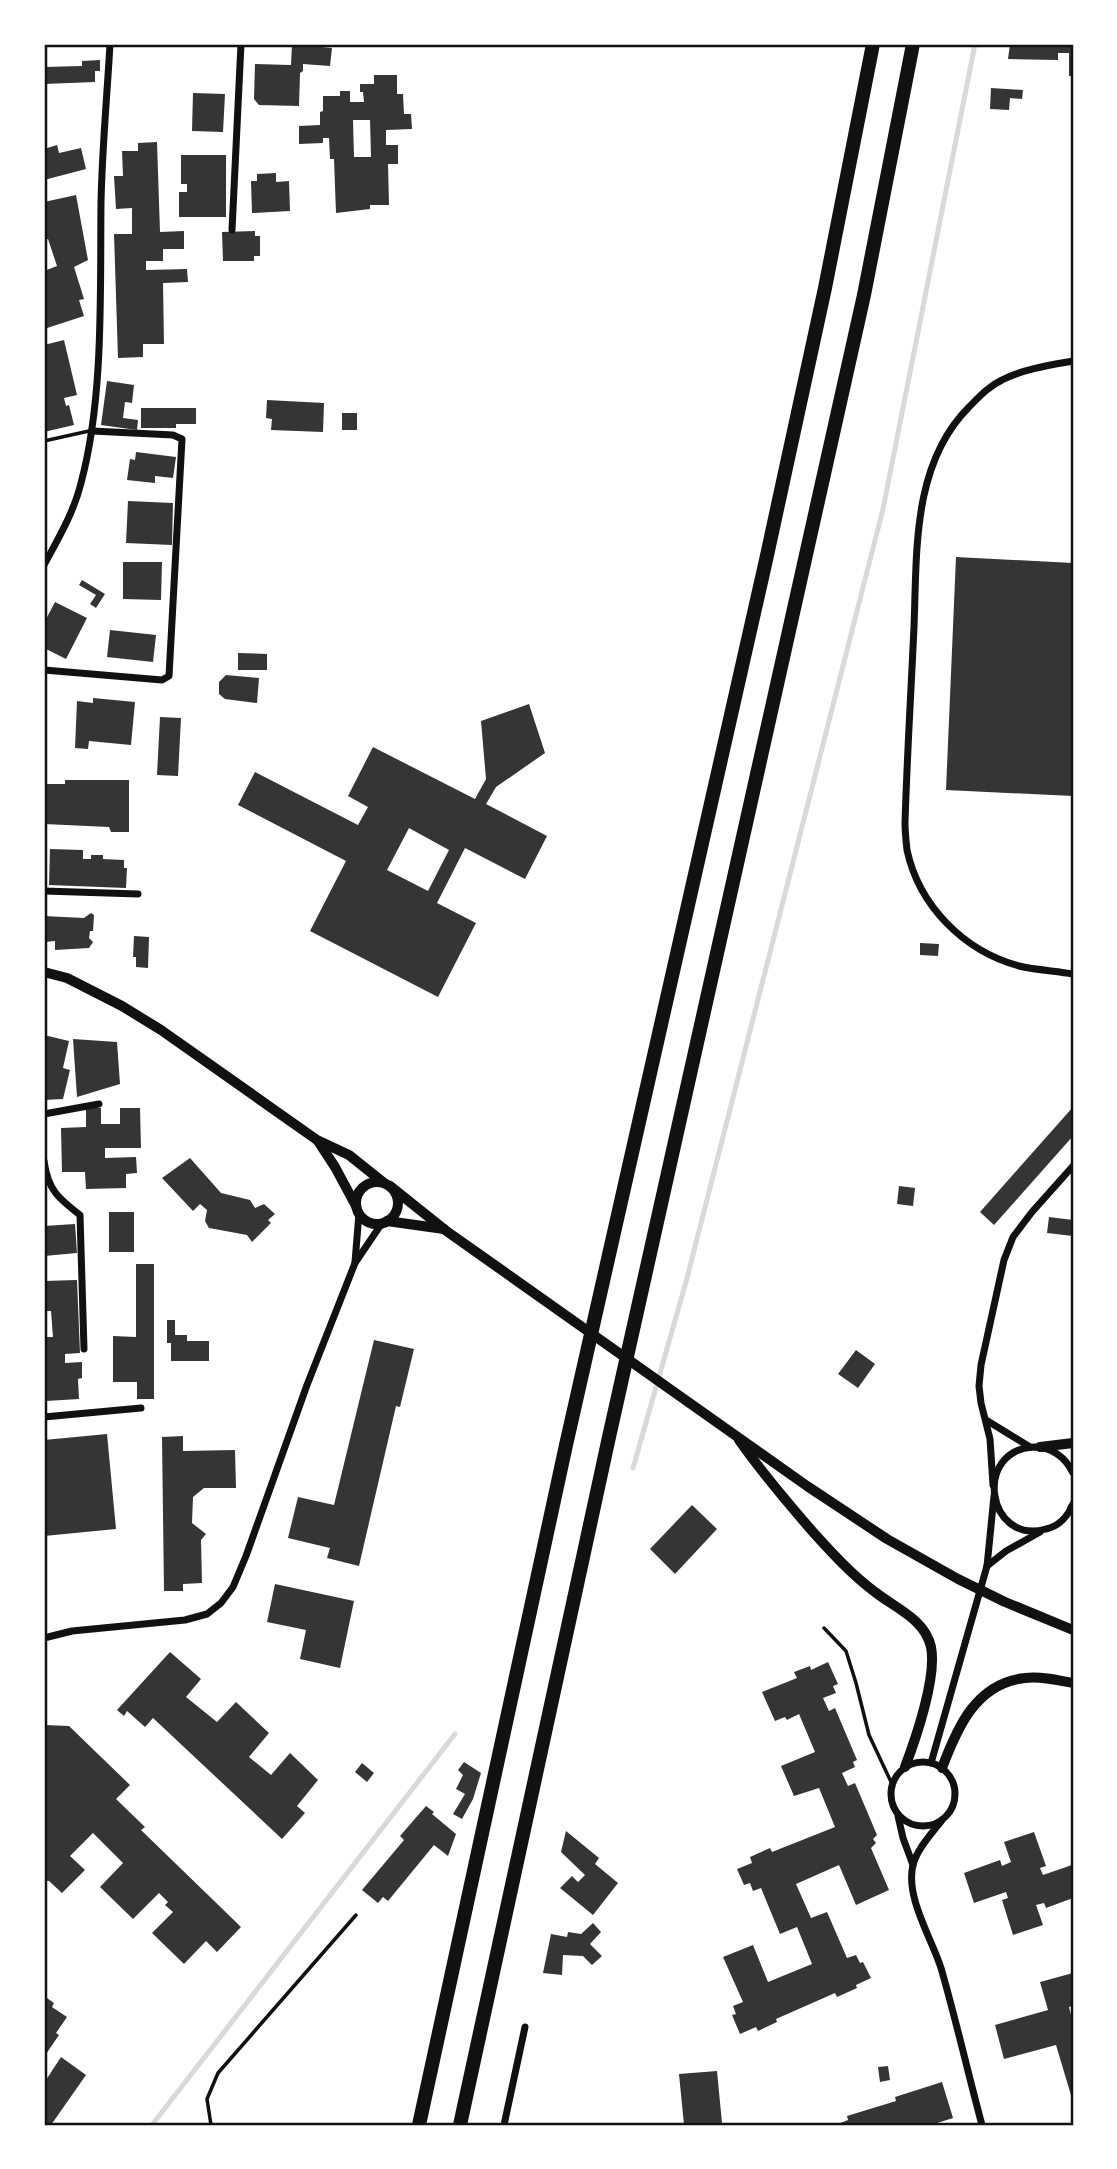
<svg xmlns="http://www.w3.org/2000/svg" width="1117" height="2169" font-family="'DM Sans',sans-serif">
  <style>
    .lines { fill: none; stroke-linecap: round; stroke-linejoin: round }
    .stream { stroke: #d9d9d9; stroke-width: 5 }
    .building { fill: #353535; fill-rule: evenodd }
    .service { stroke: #111; stroke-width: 3.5 }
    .minor { stroke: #111; stroke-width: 7 }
    .tertiary { stroke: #111; stroke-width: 10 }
    .motorway { stroke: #111; stroke-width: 14 }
    .neatline { fill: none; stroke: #111; stroke-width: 2.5 }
  </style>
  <rect width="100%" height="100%" fill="#fff"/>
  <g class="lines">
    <g class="stream">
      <polyline points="633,1468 686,1282 883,509 975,44"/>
      <polyline points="152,2125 455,1734"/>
    </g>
  </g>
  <g class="building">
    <polygon points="292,44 332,48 330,66 303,64 303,71 300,73 299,106 259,105 254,99 255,64 291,65"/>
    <polygon points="1010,44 1073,44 1073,76 1069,76 1069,53 1058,53 1058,60 1008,59"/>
    <polygon points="100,60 100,71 95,71 95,82 44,84 44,67 82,66 82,61"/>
    <path d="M374,75H397V94H403L404,114H411L412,129L386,130V145H398V164H388L389,205H370V209L336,213L334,159H330L329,138H323V143L299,144V126L320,125V112L323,111V96H340V91H350V102H364L363,92H360V84H374ZM353,120H370L371,157H354Z"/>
    <polygon points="991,88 1023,90 1022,99 1010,98 1009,110 990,109"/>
    <polygon points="193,93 225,94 223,132 192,131"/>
    <polygon points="157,142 160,232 184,231 184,249 163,249 163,261 146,261 146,270 187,269 188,282 163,283 164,344 143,344 143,357 118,358 114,234 132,234 132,208 116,209 114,176 123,176 122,151 138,151 138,143"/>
    <polygon points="57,145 59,153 81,148 86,169 44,180 44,149"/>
    <polygon points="181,155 226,155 226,217 179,217 179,192 187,192 187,184 181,184"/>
    <polygon points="276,173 276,182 289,181 290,211 252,213 251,181 257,181 257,174"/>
    <polygon points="76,195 88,260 74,267 84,299 79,300 84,316 44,329 44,271 57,266 48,239 44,240 44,202"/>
    <polygon points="255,231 255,236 260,236 260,256 254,256 254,261 223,261 222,232"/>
    <polygon points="64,340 77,395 64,398 66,406 69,405 74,425 44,432 44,345"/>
    <polygon points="107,381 134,385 132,403 125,402 123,418 138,420 137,430 101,425"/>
    <polygon points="267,400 324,403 323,432 271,430 272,419 266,418"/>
    <polygon points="141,408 196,408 196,424 176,424 176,428 141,428"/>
    <rect x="342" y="413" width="15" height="17"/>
    <polygon points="136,452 176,457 173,478 155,476 155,483 127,480 130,459 135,460"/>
    <polygon points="128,501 173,503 172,545 126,543"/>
    <polygon points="956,557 1073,563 1073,796 946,790"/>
    <polygon points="123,562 162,562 161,600 123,599"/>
    <polygon points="82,580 105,594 96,608 90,604 96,595 79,585"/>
    <polygon points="55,602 87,618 66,659 44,648 44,623"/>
    <polygon points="110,630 156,635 153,662 107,657"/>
    <polygon points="238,653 267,654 267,670 238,670"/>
    <polygon points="226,675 259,678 257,703 225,699 219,694 219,682"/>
    <polygon points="93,698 135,702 131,745 89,741 88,749 75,748 77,701 93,703"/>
    <path d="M529,704L545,753L496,787L486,804L547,836L525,879L465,848L437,903L476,923L438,997L310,931L346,861L238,805L255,772L358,825L368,807L348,796L373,747L475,799L486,779L481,721ZM409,828L449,850L428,891L387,870Z"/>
    <polygon points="160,717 181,718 178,776 157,775"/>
    <polygon points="65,780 129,780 129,832 111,832 109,827 44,824 44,784 65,784"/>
    <polygon points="50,849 83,850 83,859 91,859 91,855 103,855 103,859 124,860 124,868 127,868 126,888 49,885"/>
    <polygon points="91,913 94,915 93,931 90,931 89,938 93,942 89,948 55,950 55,941 44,942 44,916 84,918"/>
    <polygon points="134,936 149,937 148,968 136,967 136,957 133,957"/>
    <polygon points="920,943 939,944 938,956 920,955"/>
    <polygon points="44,1035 69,1041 63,1068 70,1070 63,1099 44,1100"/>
    <polygon points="73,1039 117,1042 120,1084 77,1097"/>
    <polygon points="1073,1107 1073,1136 994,1225 980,1212"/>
    <polygon points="86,1108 101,1108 101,1124 120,1124 120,1108 140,1108 141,1148 105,1148 105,1158 136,1157 137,1173 126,1174 126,1188 86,1189 85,1172 62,1172 61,1128 86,1127"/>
    <polygon points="190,1158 221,1193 250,1200 255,1208 264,1204 275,1214 268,1220 271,1223 252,1242 247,1235 209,1228 205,1221 207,1210 200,1204 193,1211 162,1178"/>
    <polygon points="899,1186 915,1188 913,1206 897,1204"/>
    <rect x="109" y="1212" width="25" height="40"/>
    <polygon points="1049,1217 1073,1220 1073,1236 1047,1233"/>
    <polygon points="75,1224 77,1253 44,1256 44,1226"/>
    <polygon points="136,1264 154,1264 154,1399 137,1399 137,1382 113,1382 113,1336 136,1337"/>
    <polygon points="77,1280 80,1353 65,1354 65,1363 82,1362 82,1378 78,1379 79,1399 46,1401 44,1337 53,1337 51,1311 44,1311 44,1281"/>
    <polygon points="167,1320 175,1320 175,1335 187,1335 187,1341 209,1341 209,1361 171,1361 171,1343 167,1343"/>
    <polygon points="374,1340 414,1349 400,1407 396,1406 359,1566 327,1558 330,1548 288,1538 298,1497 334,1505"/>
    <polygon points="856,1350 875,1364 858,1388 838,1374"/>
    <polygon points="107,1434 116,1529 44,1536 44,1440"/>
    <polygon points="183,1436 183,1451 235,1450 236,1488 204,1488 193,1497 192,1523 206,1534 201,1540 202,1583 183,1584 183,1591 164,1591 162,1437"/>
    <polygon points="692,1505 717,1529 675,1574 650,1549"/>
    <polygon points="275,1584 354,1601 340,1668 300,1659 306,1630 267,1622"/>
    <polygon points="170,1652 201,1679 186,1697 217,1722 236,1702 269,1733 249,1757 271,1775 290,1753 318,1780 297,1806 305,1813 282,1839 153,1718 145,1727 127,1711 124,1716 117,1710"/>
    <polygon points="828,1662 838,1684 833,1686 836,1693 823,1698 829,1711 835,1708 857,1760 853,1762 855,1767 842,1773 848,1786 855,1783 877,1835 873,1839 876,1843 871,1848 889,1890 856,1905 839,1865 796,1884 811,1918 827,1912 847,1958 856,1955 860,1963 863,1962 871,1978 856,1985 857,1988 837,1997 835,1993 776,2019 777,2022 758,2031 756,2027 740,2034 732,2015 736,2014 733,2006 743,2002 723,1957 753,1945 768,1982 812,1964 797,1927 780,1934 761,1888 753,1891 750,1883 744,1885 737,1869 752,1863 750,1857 770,1848 772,1852 835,1827 819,1788 794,1796 781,1766 815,1752 799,1714 787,1720 785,1717 775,1721 762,1692 797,1678 794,1672 810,1666 811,1670"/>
    <polygon points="44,1725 69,1726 130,1785 116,1799 145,1827 141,1830 241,1927 217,1952 206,1941 184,1964 152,1933 173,1912 165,1905 168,1902 159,1893 133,1919 100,1887 123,1863 93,1833 70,1856 85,1870 62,1893 49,1881 44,1881"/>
    <polygon points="464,1762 481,1773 473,1799 462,1819 453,1814 465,1794 456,1789 463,1775 458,1770"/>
    <polygon points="362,1763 374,1773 367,1782 355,1772"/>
    <polygon points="426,1806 434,1812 432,1814 456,1834 448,1856 434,1845 388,1901 383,1897 378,1903 362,1890 404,1840 400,1836"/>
    <polygon points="566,1831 599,1858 595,1864 618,1883 593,1915 560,1888 572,1876 578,1882 585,1875 561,1852"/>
    <polygon points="1034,1832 1046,1866 1040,1868 1043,1875 1072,1865 1073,1898 1046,1908 1044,1903 1036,1905 1043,1925 1013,1935 1002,1900 1008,1898 1006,1892 974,1903 964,1873 1000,1860 1002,1866 1011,1862 1004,1842"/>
    <polygon points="593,1923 601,1932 590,1944 602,1956 592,1965 583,1956 563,1955 562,1975 543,1973 551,1934 567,1937 568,1932 581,1934"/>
    <polygon points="1073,1973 1073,2006 1069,2007 1073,2023 1073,2102 1056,2045 1004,2059 995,2025 1048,2010 1040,1982"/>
    <polygon points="44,1996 54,2003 52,2007 67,2017 56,2033 59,2035 46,2054 44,2053"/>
    <polygon points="61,2057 86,2075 51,2125 44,2125 44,2083"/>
    <polygon points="888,2066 890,2080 880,2082 878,2067"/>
    <polygon points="717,2071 722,2123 715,2124 715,2125 684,2125 679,2074"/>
    <polygon points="942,2082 953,2118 931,2125 835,2125 848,2120 847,2116 896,2101 895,2097"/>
  </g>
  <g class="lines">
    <g class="service">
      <polyline points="44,441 89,431"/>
      <polyline points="824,1628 846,1651 856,1683 869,1735 892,1784"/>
      <polyline points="211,2125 207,2099 218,2073 356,1915"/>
    </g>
    <g class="minor">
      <polyline points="232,230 241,44"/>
      <path d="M1073,361C1050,365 1023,369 1002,380C989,386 979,397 969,407C912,464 917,551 914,627C911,692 907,757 905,823C905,832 906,841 907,850C919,906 964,951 1019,966C1036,970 1056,971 1073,974"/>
      <path d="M44,565C58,539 74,512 81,483C104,398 100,291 101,203C102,150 107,97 110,44"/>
      <polyline points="44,670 162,680 169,676 182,439 173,435 92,431"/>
      <polyline points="44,891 138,894"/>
      <polyline points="44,1114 99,1104"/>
      <path d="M44,1161C48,1190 58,1198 80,1215L84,1349"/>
      <polyline points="355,1262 359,1213"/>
      <polyline points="44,1417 141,1408"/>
      <polyline points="986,1420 1030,1447"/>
      <path d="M1073,1473C1066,1458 1052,1447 1035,1447C972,1449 987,1546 1046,1529C1059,1526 1068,1516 1073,1504"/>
      <polyline points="993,1485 990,1439 981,1403 979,1386 981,1365 1004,1260 1013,1237 1032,1212 1073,1166"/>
      <polyline points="987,1566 1006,1551 1040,1532"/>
      <polyline points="44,1638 72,1631 185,1620 207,1614 221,1603 233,1587 246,1556 307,1385 355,1263 382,1223"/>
      <circle cx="923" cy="1794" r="32"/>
      <polyline points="931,1763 987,1566 994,1496"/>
      <polyline points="898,1816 903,1838 913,1865"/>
      <path d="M942,1820C932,1833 917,1849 913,1865C905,1897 932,1939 941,1968C956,2020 968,2073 982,2125"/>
      <polyline points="504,2125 525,2027"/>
    </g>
    <g class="tertiary">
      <polyline points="44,972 67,978 122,1006 161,1030 317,1140 349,1155 384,1183"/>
      <polyline points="318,1141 335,1167 356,1206"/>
      <circle cx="377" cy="1203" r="21"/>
      <polyline points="390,1186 445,1230 807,1486 887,1539 958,1579 1005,1602 1073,1630"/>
      <polyline points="387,1221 444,1229"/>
      <path d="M739,1440C762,1473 787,1502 813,1532C832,1553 852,1575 875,1592C895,1608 925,1619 931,1647C937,1677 916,1738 905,1767"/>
      <polyline points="1040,1447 1073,1443"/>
      <polyline points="1072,1509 1073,1507"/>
      <path d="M942,1768C957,1728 976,1683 1025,1678C1040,1676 1058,1680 1073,1683"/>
    </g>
    <g class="motorway">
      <polyline points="419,2125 566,1445 766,560 825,288 873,44"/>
      <polyline points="460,2125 609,1437 864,295 913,44"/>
    </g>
  </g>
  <rect width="1117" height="2169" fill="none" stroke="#ffffff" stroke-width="91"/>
  <rect x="46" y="46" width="1026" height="2078" class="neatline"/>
</svg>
